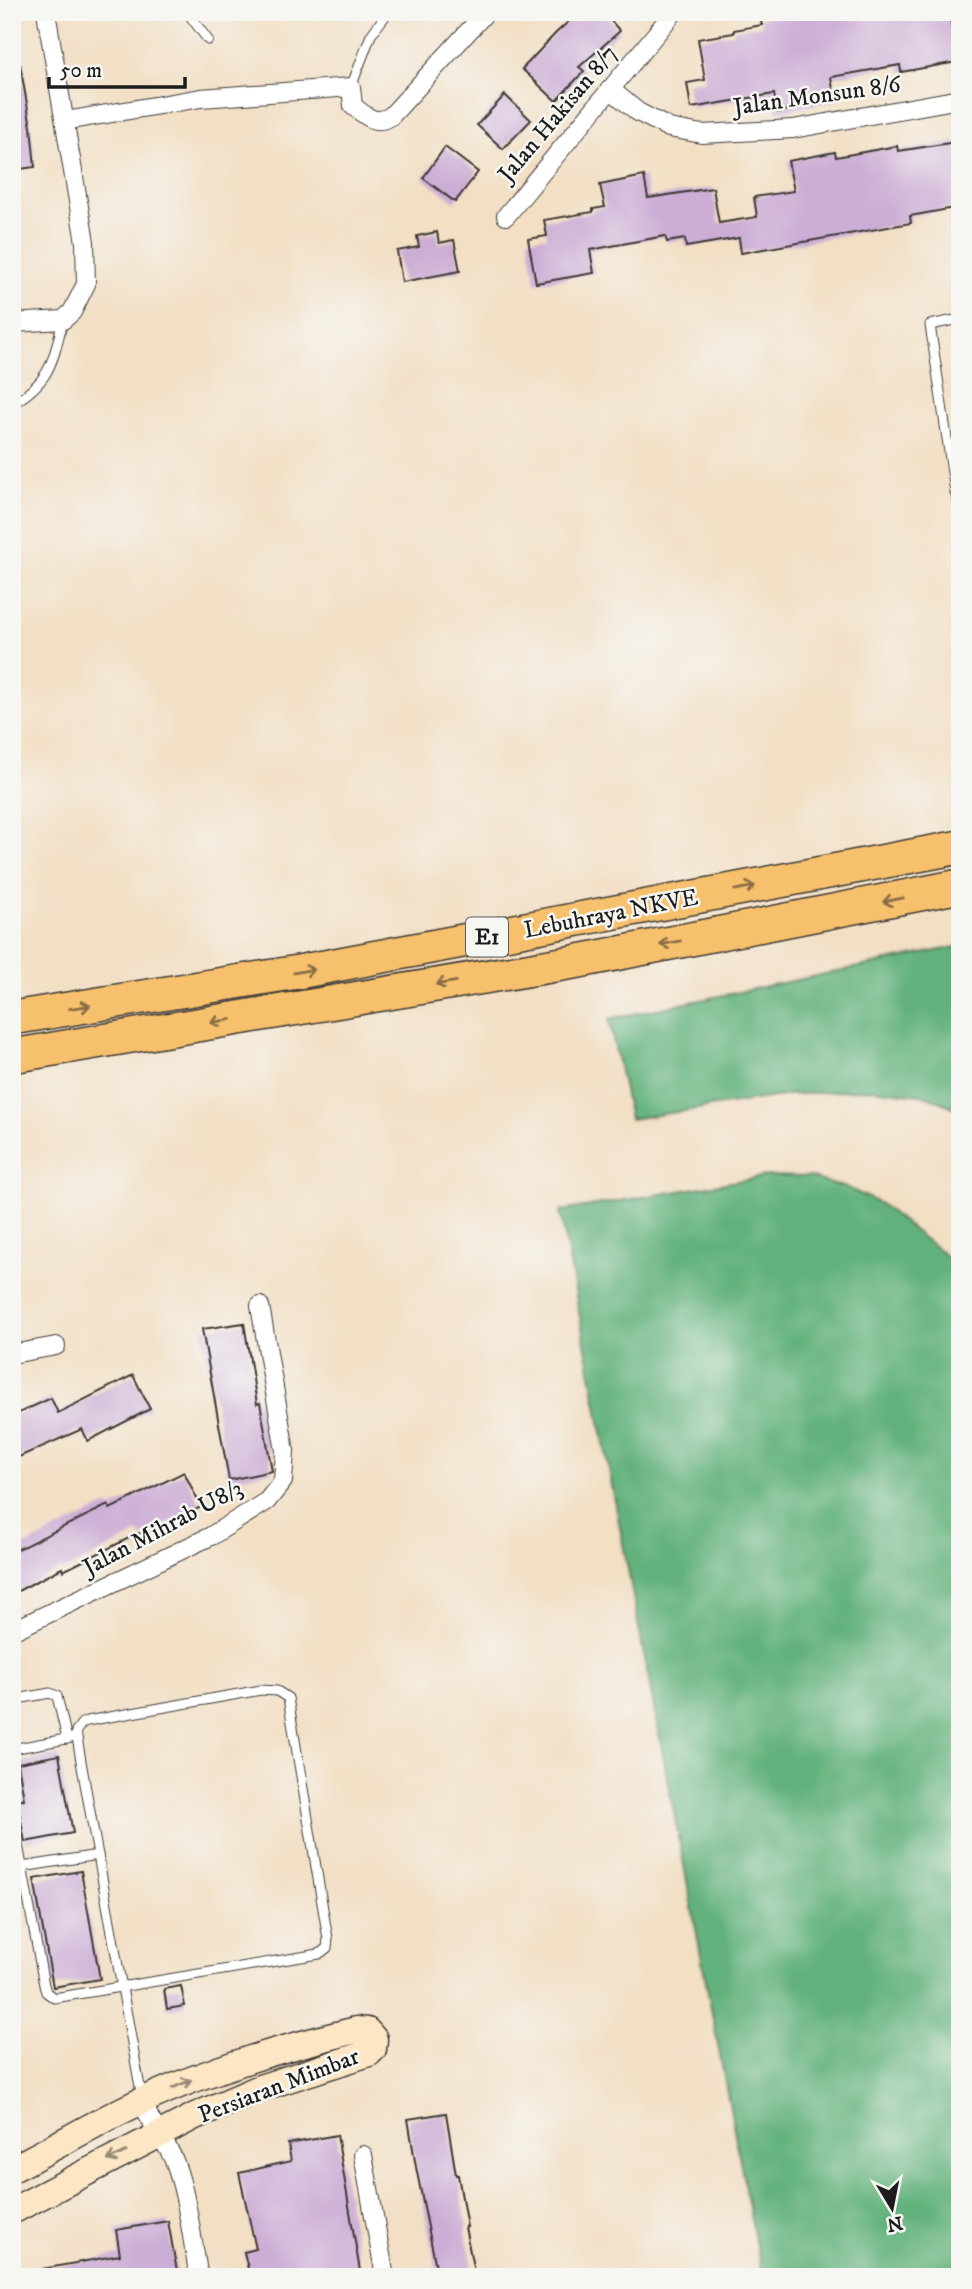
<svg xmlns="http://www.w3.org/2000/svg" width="972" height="2289" font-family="'IM FELL DW Pica',serif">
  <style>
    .forest { fill: #64b27d; stroke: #40674c; stroke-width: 2 }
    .building { fill: #ccadd5 }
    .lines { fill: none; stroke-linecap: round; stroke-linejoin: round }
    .lane-casing { stroke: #3c3935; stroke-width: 11 }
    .street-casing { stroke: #3c3935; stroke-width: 20 }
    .secondary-casing { stroke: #3c3935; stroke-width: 29 }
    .highway-casing { stroke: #3c3935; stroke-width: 36 }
    .lane { stroke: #fff; stroke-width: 9 }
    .street { stroke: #fff; stroke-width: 18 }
    .secondary { stroke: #fce6c4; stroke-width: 26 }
    .highway { stroke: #f7c06c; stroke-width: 33 }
    .oneway { stroke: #8a6e44 }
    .oneway2 { stroke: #978b78 }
    .labels { text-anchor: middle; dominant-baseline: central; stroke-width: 5; stroke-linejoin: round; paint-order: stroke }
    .shield { fill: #f6f6f2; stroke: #5d5d5c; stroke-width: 2 }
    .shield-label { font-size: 23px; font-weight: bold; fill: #1c1c1c }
    .street-label { font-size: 24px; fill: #1c1c1c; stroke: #f6f6f2 }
  </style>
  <rect width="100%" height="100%" fill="#f6f6f2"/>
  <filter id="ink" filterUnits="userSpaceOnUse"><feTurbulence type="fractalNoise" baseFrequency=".0143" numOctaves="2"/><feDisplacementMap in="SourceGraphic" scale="14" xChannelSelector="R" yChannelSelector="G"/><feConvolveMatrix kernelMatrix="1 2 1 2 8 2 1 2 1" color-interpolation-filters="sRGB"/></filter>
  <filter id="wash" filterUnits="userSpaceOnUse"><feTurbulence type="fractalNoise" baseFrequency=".00686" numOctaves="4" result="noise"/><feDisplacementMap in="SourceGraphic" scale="28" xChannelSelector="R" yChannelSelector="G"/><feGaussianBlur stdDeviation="1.57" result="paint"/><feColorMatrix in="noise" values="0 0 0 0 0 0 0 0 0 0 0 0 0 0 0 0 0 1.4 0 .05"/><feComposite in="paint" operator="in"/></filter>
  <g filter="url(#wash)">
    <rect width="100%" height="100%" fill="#f2dfc4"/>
    <g class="forest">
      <polygon points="960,946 960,1110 927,1096 872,1089 788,1095 630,1119 609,1019"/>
      <polygon points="767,1176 809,1177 850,1189 879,1203 960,1267 960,2277 762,2277 560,1211"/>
    </g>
    <g id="blocks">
      <g class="building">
        <polygon points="579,12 603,12 620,31 579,67 584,71 556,101 522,69 556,33"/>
        <polygon points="792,12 949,12 957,62 901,72 900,65 831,77 835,101 777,112 774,94 691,108 687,83 705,80 698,39 734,33 734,30 762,25 760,18"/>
        <polygon points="20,64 31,127 35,167 12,170 12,65"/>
        <polygon points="505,95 531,120 503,149 477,125"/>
        <polygon points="956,142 960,166 960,207 910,216 911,223 741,253 739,238 686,247 685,239 667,242 665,236 590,250 594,273 536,283 528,239 547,236 544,220 593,212 593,209 605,207 600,185 644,176 648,198 713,188 719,223 757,217 754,197 794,191 788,161 835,152 836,157 897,146 898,151"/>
        <polygon points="445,147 478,172 455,202 423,178"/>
        <polygon points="437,232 439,243 454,240 460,271 402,282 397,251 419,247 417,236"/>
        <polygon points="244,1323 257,1404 260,1403 272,1471 229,1480 202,1329"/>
        <polygon points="133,1375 150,1409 88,1441 82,1429 12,1460 12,1416 51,1398 58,1413"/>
        <polygon points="184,1472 201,1507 141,1537 139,1533 63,1571 62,1568 12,1594 12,1552 108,1505 110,1509"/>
        <polygon points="59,1755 73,1833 25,1842 19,1810 12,1805 12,1800 24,1799 18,1763"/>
        <polygon points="81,1871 100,1979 53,1987 34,1879"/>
        <polygon points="181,1986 185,2006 167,2009 164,1989"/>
        <polygon points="446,2113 456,2175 458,2175 467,2227 465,2227 475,2277 438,2277 416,2167 408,2119"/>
        <polygon points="337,2135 361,2277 250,2277 244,2252 256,2249 239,2173 291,2161 288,2144"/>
        <polygon points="168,2221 178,2277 43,2277 42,2269 120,2255 116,2230"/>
      </g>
    </g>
  </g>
  <g filter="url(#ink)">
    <use href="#blocks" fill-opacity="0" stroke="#3c3935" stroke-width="2"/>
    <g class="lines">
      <g class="lane-casing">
        <g id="lane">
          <polyline points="187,12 208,40"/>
          <polyline points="351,87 371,35 388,12"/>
          <polyline points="960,319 930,325 955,492 960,508"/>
          <path d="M12,404C51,381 53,361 63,320"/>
          <polyline points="12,1700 50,1693 57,1696 67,1739"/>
          <polyline points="12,1749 71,1738"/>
          <polyline points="12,1812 44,1985 46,1992 54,1998 319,1954 327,1948 328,1939 288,1698 277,1691 261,1690 87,1721 82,1723 76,1731 82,1767 142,2098"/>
          <polyline points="22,1867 98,1855"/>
        </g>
      </g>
      <g class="street-casing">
        <g id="street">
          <polyline points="610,89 638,112 669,128 702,134 793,129 960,99"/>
          <path d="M65,121L201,98L351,87L353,106C366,116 375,126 391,116L486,12"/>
          <polyline points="506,216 674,12"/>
          <polyline points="12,323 63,320 72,312 86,284 85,242 46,12"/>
          <polyline points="12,1354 56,1346"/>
          <polyline points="12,1631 211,1536 267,1501 283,1481 285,1451 260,1306"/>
          <path d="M143,2100C148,2123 167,2141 175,2163C188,2198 192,2241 199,2277"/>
          <polyline points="363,2155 385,2277"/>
        </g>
      </g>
      <g class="secondary-casing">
        <path id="secondary" d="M12,2169C56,2147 99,2120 144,2100C213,2068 283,2048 356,2030L367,2031L374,2039L373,2049L369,2053L260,2088L195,2116L12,2211"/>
      </g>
      <g class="highway-casing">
        <g id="highway">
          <polyline points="12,1018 298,972 960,847"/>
          <polyline points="12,1056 574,962 960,886"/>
        </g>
      </g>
      <use href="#lane" class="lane"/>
      <use href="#street" class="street"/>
      <use href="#secondary" class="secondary"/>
      <use href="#highway" class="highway"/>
    </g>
    <defs><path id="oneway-shaft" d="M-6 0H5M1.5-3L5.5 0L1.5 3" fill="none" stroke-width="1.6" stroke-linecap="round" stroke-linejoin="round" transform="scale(1.75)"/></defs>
    <g class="oneway">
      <use href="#oneway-shaft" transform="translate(745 888) rotate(-11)"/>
      <use href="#oneway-shaft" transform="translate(893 900) rotate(169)"/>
      <use href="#oneway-shaft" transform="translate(670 943) rotate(169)"/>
      <use href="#oneway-shaft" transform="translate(304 971) rotate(-10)"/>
      <use href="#oneway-shaft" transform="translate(446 983) rotate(171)"/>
      <use href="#oneway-shaft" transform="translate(80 1007) rotate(-9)"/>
      <use href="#oneway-shaft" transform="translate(221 1021) rotate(171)"/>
    </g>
    <g class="oneway2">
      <use href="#oneway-shaft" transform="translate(182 2084) rotate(-23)"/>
      <use href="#oneway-shaft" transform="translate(117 2156) rotate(154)"/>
    </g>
  </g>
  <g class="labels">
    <rect class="shield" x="466" y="917.5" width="42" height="39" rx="5"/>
    <g class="shield-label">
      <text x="487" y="937">E1</text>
    </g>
    <g class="street-label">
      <text transform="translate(817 96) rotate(-8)">Jalan Monsun 8/6</text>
      <text transform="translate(558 114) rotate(-50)">Jalan Hakisan 8/7</text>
      <text transform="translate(611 914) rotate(-11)">Lebuhraya NKVE</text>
      <text transform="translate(163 1528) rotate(-28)">Jalan Mihrab U8/3</text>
      <text transform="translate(279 2086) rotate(-21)">Persiaran Mimbar</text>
    </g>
  </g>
  <rect width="972" height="2289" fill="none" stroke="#f6f6f2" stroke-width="42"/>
  <g transform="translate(892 2208) rotate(170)" stroke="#f6f6f2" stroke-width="5" paint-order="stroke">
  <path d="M0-5L12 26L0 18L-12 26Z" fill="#1c1c1c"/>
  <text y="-10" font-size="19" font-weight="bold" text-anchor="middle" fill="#1c1c1c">N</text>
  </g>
  <path d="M49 77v10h136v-10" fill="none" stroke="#1c1c1c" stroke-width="3.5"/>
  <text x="60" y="77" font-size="21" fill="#1c1c1c" stroke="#f6f6f2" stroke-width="5" paint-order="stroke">50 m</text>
</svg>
